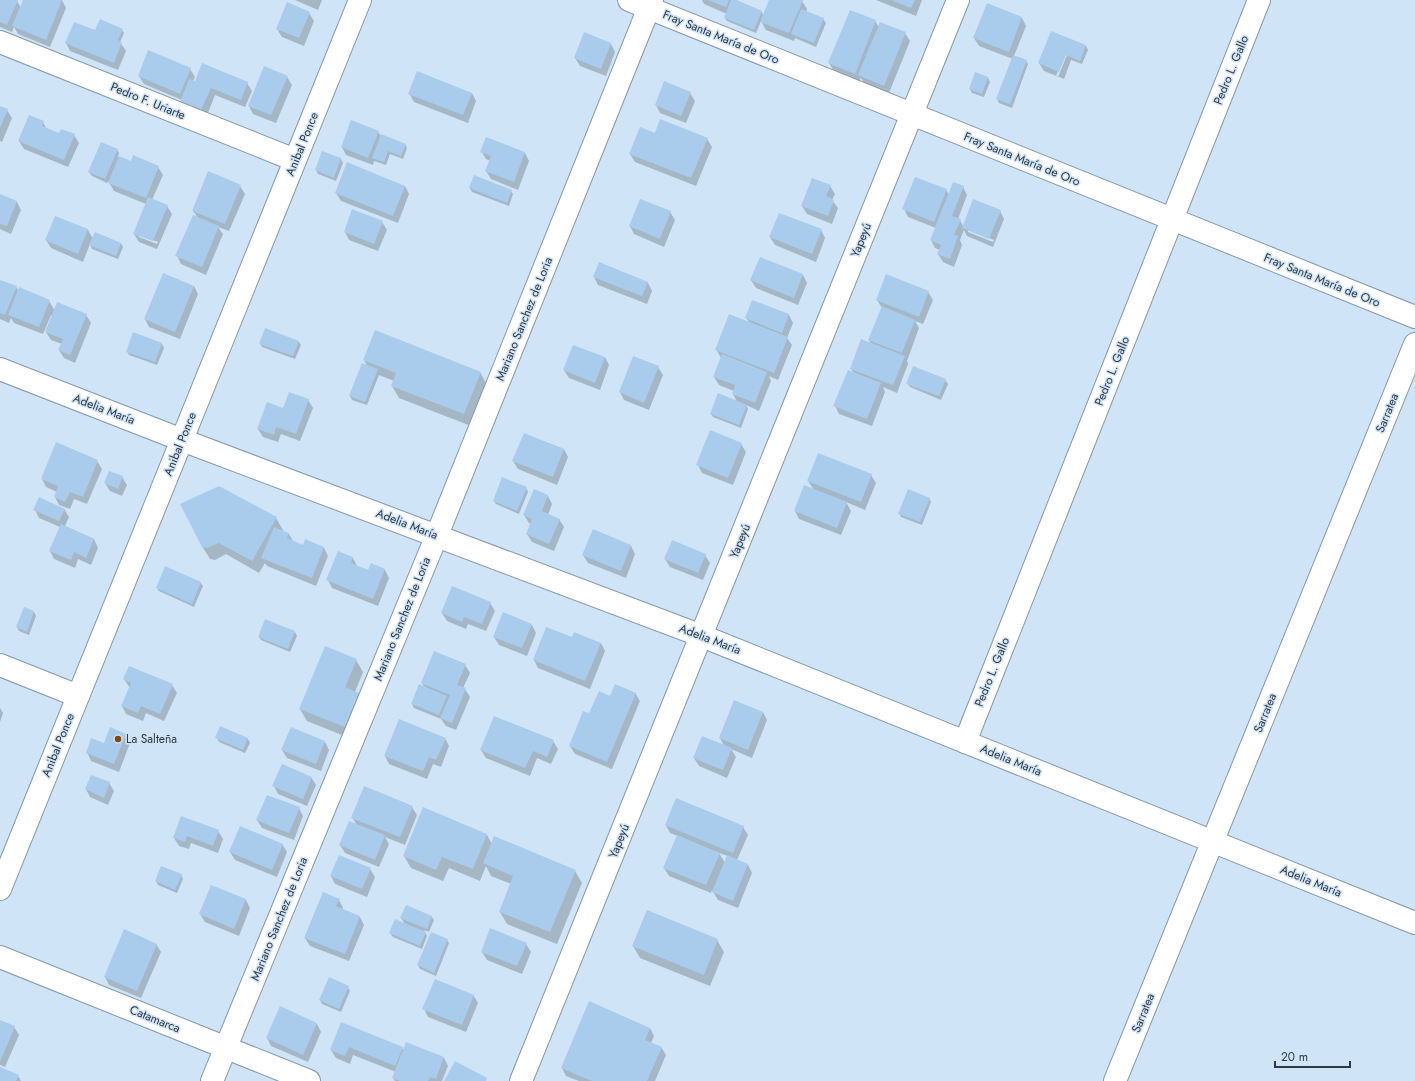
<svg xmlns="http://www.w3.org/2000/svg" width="1415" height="1081" font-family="Jost,sans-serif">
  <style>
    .shadow { fill: #0003; fill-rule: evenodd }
    .building { fill: #aaccec }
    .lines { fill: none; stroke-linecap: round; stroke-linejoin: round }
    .street-casing { stroke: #8598aa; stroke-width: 24 }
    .street { stroke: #fff; stroke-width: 22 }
    .poi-dot { fill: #844801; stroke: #cfe4f7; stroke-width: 1.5 }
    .labels { text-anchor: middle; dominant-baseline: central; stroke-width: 3; stroke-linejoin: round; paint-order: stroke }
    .street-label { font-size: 12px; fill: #313940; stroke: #cfe4f7 }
    .poi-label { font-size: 12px; fill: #313940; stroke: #cfe4f7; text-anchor: start }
  </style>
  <rect width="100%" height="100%" fill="#cfe4f7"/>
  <g class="shadow">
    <polygon points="0,0 14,0 17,1 21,8 24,0 62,0 66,8 50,47 18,34 14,27 12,32 0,27"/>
    <polygon points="295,0 322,0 318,10"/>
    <polygon points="702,0 736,0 761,11 764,16 771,0 800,0 802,1 807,9 806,12 823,19 826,23 816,47 795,38 794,41 766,30 761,21 756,33 727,21 725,18 727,14 704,4"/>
    <polygon points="876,0 922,0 916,16"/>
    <polygon points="988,4 1022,18 1026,26 1014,56 1026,61 1028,64 1012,108 999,103 997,99 1013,59 979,46 974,38"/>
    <polygon points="309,13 314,21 304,46 282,37 277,29"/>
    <polygon points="875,21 879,27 905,33 910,41 889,93 864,83 861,78 859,81 834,71 829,63"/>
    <polygon points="122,30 124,33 120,42 126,51 118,70 70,51 66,43 98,33"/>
    <path d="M1052,32L1086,46L1088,50L1082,64L1071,60L1064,79L1044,71L1039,63ZM1065,54L1067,55L1058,77L1056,76Z"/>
    <polygon points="611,44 615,52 606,76 580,66 575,58"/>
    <polygon points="190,69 195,77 193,81 247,83 252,91 245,107 215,95 206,118 186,110 181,102 182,100 144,84 139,76"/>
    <polygon points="287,77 292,85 276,123 253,114 249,106"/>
    <polygon points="988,78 990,82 984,97 972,93 970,89"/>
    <polygon points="409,93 472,93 476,101 468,123 414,102"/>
    <polygon points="690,93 695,101 686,123 660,113 656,105"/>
    <polygon points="0,107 7,110 12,118 2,142 0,141"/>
    <polygon points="43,122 47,130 60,135 74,135 79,143 68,167 24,149 19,141"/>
    <polygon points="378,132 381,136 405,144 407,148 403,159 390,154 386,165 374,161 373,165 346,155 342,147"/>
    <polygon points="655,134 707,139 712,147 696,186 635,162 630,154"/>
    <polygon points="487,138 525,153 529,161 518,190 491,179 486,171 490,161 486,159 481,151"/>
    <path d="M117,149L119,153L118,157L131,162L158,167L163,175L152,200L167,206L172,214L157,249L139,242L134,234L146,204L114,191L108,181L107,183L92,176L89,172ZM139,235L158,242L157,244L139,237Z"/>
    <polygon points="323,152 341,159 343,163 336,181 318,174 316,170"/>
    <polygon points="240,186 245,194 229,231 218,227 223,234 206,275 181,264 177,256 198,218 193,211"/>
    <polygon points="405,186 409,194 398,223 341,201 336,193"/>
    <polygon points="830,186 835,194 832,200 838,208 832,224 807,214 802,206"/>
    <path d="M963,187L967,195L958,219L960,220L963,226L1000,211L1004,219L993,247L967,236L964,230L960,240L962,245L954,267L943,262L938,254L940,250L935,248L931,240L936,228L908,217L904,209L946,190L949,195ZM968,230L994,240L993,242L968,232Z"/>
    <polygon points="470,188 511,191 513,194 509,206 472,192"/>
    <polygon points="0,195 17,202 21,210 11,234 0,229"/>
    <polygon points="640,200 670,212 675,220 664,247 634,234 630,226"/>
    <polygon points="56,217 88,230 93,239 121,243 123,247 118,259 92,249 90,244 83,262 51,248 46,240"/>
    <polygon points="382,222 387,230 378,251 349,240 345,232"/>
    <polygon points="821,230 825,238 816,262 775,245 770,237"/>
    <polygon points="803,275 807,283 798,305 756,288 751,280"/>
    <polygon points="594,277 648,283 652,291 647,304 598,285"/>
    <polygon points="0,281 16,287 19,292 49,301 55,311 86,315 91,323 75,363 64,358 59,350 62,344 51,340 46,332 53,316 51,315 43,334 14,323 11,318 9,323 0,319"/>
    <polygon points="194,286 198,294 180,339 149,327 145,319"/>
    <polygon points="928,292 933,300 923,324 915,321 919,328 907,361 908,364 897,393 883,387 885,392 872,426 839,414 835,406 854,373 851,369 871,344 869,340 882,308 877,300"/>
    <polygon points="789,315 793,323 787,338 792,345 778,380 769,376 771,381 759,411 746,405 748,409 741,428 713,417 711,414 737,402 733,394 734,391 719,385 714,377 721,358 716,349 749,322 746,318"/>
    <polygon points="299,342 301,345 295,359 262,347 260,343"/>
    <polygon points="162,344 164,348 157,365 129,355 127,351"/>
    <polygon points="605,357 609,365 600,390 569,378 564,370"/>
    <polygon points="364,360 480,372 487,385 471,426 399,398 392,386 394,381 379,375 367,405 352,400 350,396 368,367"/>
    <polygon points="658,367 663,375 649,410 624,400 620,392"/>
    <polygon points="945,380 948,384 941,400 910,387 908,384"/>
    <polygon points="308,400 313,408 300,441 281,434 278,442 263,437 258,429"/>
    <polygon points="524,434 564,449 568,457 557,485 518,469 513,461"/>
    <polygon points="741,444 746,452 733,485 702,473 698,465"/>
    <polygon points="97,461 102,469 87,504 74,499 70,509 59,505 55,497 57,492 46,487 42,479"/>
    <polygon points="871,475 876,483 865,510 846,502 851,511 841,535 799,519 795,511 814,490 808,481"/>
    <polygon points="122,477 127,485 122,496 110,491 105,483"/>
    <polygon points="526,488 528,492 519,514 496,504 494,501"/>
    <polygon points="548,496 552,504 548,515 559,519 564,527 554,551 532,542 527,534 531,524 529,523 524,515"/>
    <polygon points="929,498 931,502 922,525 901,517 899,513"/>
    <polygon points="64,509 69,517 65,526 94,539 98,548 91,565 78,559 75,568 54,559 50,551 60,527 39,518 35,510"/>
    <polygon points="276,518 283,530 282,531 289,534 293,541 304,546 306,541 324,548 328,556 316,586 267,566 265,563 259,573 226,554 215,560 210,559 202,546"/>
    <polygon points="631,546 635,554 626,578 588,563 583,555"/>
    <polygon points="705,555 710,563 703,580 670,567 665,559"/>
    <polygon points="353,558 357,566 369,572 371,565 385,570 389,578 378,606 332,588 328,580"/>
    <polygon points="200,582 203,586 194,607 159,591 157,588"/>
    <polygon points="490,603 495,611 486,631 468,624 466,629 447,621 442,613"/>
    <polygon points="24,609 34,612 36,616 29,635 19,631 17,627"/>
    <polygon points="265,621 295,632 297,636 290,652 261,640 259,637"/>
    <polygon points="532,625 536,633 527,656 499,645 494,637"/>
    <polygon points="572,639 601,643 605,651 590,689 538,668 534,660"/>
    <polygon points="356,660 363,672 355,692 359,694 366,706 352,739 307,721 300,709"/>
    <polygon points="465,665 470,673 463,688 465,689 470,697 456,730 446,726 441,719 414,708 412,704 425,688 422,683"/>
    <polygon points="124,679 172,685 177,693 164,721 146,713 143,721 126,714 122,706 130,688"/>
    <polygon points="635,693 640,701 612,769 575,754 570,746 590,715 610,697"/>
    <polygon points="0,708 3,713 0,722"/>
    <polygon points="763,712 767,720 752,758 731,749 736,757 727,778 699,766 694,758 724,746 720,738"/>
    <polygon points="221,728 248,739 250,743 245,753 219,742 217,738"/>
    <polygon points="291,728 325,742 329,750 321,771 287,758 282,750"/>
    <polygon points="126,735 130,743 119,772 91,761 87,752"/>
    <polygon points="445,738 449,746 441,767 433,764 427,779 389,764 385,756"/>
    <polygon points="553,741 558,749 551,764 537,758 530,776 486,758 481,750"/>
    <polygon points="91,776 109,783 114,791 108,805 90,797 86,789"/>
    <polygon points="311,777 316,785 307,806 278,794 274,786"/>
    <polygon points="412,807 417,815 405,845 385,837 389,844 379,867 345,853 340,845 357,825 352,817"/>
    <polygon points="299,808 303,816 294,840 262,828 257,820"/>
    <path d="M666,825L743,827L748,835L737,860L748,865L752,873L738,908L718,900L712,890L711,893L669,876L664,868L678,836L670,833ZM719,853L728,856L725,863Z"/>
    <polygon points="218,831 223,839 218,853 191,843 189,849 179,846 174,838"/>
    <polygon points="487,835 492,844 575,871 582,883 557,944 507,924 500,912 511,884 491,876 486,866 480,881 449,868 443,881 411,868 404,856"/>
    <polygon points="282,844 287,852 277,877 235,860 230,852"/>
    <polygon points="370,869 375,877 367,897 335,884 331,876"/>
    <polygon points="181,875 183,879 177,893 158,885 156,881"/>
    <polygon points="246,900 250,908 239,936 205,922 200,914"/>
    <polygon points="339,900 343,908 342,910 360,917 364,925 349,961 310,946 305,938"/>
    <polygon points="431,916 434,920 429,932 424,930 427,936 422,949 393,937 390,933 405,924 401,918"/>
    <polygon points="447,940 449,943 436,976 420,969 418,965"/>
    <polygon points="717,940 724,952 710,986 640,958 633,946"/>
    <polygon points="156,944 161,952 141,998 109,985 105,977"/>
    <polygon points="526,944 531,952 522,974 487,960 482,952"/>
    <polygon points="348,987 350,991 341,1012 322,1004 320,1000"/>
    <polygon points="473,995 478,1003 466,1032 428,1017 424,1009"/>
    <polygon points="0,1021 14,1027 19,1035 5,1067 0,1065"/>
    <polygon points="317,1024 321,1032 308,1062 271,1046 267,1038"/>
    <polygon points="342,1024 402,1048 404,1051 407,1043 444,1058 448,1066 442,1081 395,1081 393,1078 396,1072 353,1055 350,1064 336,1058 331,1050"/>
    <polygon points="650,1028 654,1036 651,1043 661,1047 666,1055 655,1081 579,1081 566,1076 562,1068"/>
    <polygon points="0,1068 18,1076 21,1081 0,1081"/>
  </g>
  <g class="building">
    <polygon points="0,0 18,0 7,25 0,22"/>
    <polygon points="23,0 62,0 46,40 12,26"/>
    <polygon points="707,0 729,0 726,7"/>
    <polygon points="731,0 736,0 762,11 754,30 724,18"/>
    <polygon points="769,0 803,0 789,33 760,22"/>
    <polygon points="891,0 915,0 911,8"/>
    <polygon points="287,2 310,12 299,38 276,29"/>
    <polygon points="987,3 1022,17 1009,52 973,38"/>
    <polygon points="801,9 824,18 814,43 791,34"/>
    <polygon points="850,10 876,20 855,74 828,63"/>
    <polygon points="100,19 123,29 118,40 122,42 114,63 65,43 74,22 95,30"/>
    <polygon points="880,22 906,32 884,86 858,75"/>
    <polygon points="1051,31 1086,45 1080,61 1066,55 1059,72 1038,63"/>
    <polygon points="584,32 611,43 601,69 574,58"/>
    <polygon points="148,50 191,68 180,94 138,76"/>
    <polygon points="1013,55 1027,60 1010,104 996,99"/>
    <polygon points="202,63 248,82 241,100 211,88 201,110 180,102 189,79 195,81"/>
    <polygon points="264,66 288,76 271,115 248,106"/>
    <polygon points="417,71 472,93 463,115 408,94"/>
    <polygon points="975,72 988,77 982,94 969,89"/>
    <polygon points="664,81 691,92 681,116 655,105"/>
    <polygon points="0,106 8,109 0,128"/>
    <polygon points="29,115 44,121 42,126 59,133 61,129 75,134 64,160 18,141"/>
    <polygon points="660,119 708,138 691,178 629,154 640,127 655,133"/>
    <polygon points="351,120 379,131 368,158 341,147"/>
    <polygon points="381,134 406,144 401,156 388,151 384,162 372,158"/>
    <polygon points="486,137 525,152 514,182 485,171 491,156 480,152"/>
    <polygon points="101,142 118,149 105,179 88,172"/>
    <polygon points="322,151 341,158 334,178 315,170"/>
    <polygon points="133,155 159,166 146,198 108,183 119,156 131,161"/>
    <polygon points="347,162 405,186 393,216 335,193"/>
    <polygon points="208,171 241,185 225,224 192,211"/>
    <polygon points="474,175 512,190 507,203 469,188"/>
    <polygon points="915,177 947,189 934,222 902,209"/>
    <polygon points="812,178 831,185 826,196 834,200 828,216 801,206"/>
    <polygon points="953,182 964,186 952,216 961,219 954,235 958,236 950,259 937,254 941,245 930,240"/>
    <polygon points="0,194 17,201 7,226 0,224"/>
    <polygon points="148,197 168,205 153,241 133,234"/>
    <polygon points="640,199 671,211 660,239 629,226"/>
    <polygon points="973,199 1001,210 989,239 962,228"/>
    <polygon points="352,209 383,221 374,244 344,232"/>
    <polygon points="779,213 822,229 812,254 769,237"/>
    <polygon points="193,215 219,226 202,267 175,256"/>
    <polygon points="55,216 88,229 78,254 45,240"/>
    <polygon points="95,232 121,243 116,256 89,245"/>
    <polygon points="760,257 803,274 794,298 750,280"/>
    <polygon points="599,262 648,282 642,296 593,277"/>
    <polygon points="163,273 194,286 175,332 144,319"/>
    <polygon points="886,274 929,291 919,317 876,300"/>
    <polygon points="0,280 17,286 5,315 0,313"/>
    <polygon points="19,287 50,300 39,327 8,315"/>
    <polygon points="752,300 789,314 782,333 745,318"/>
    <polygon points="57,302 87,314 70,355 58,350 63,339 45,332"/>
    <polygon points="882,306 915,320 902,353 868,340"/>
    <polygon points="729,314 788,337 774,373 715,350"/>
    <polygon points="265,328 299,341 293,356 259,344"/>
    <polygon points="375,330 481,372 464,414 391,386 396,373 363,360"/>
    <polygon points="133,332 162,343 155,362 126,352"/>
    <polygon points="861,339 905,356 893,385 850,369"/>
    <polygon points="573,345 605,357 595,383 563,370"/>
    <polygon points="722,354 767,372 755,403 732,394 735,385 713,377"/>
    <polygon points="633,356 659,366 644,403 619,392"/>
    <polygon points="362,363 378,369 365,402 349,396"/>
    <polygon points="913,366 946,379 939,396 906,384"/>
    <polygon points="848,370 881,383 867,419 833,406"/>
    <polygon points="289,392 309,399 296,434 276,427 274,435 257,429 267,402 283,408"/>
    <polygon points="718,393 747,405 739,425 710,414"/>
    <polygon points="710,430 742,443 728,478 696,465"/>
    <polygon points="524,433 564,449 553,477 512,461"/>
    <polygon points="56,442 98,460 83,497 70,492 65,502 54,497 58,486 41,479"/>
    <polygon points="818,453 872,474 861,502 807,481"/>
    <polygon points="109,471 123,476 118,489 104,483"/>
    <polygon points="502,477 527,487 517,511 493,501"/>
    <polygon points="804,485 847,502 837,528 794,511"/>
    <polygon points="219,486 277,517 252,561 219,543 207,548 202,547 180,504"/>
    <polygon points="534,489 548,495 542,511 560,519 549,544 526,534 532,519 523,515"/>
    <polygon points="908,489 930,498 920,522 898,514"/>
    <polygon points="39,497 65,509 59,521 33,510"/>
    <polygon points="61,524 94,539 86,558 74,552 71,560 49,551"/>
    <polygon points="274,527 289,533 287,538 303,545 305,539 324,547 312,578 261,558"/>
    <polygon points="593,529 631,545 621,571 582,555"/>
    <polygon points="672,540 706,554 698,573 664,559"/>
    <polygon points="338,551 353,557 351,563 368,570 371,563 385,569 373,599 326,580"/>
    <polygon points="165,566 201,582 192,604 156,588"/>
    <polygon points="452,586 491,602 482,624 464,617 462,622 441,613"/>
    <polygon points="24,607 34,611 27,632 16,627"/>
    <polygon points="503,612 532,624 522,648 493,637"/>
    <polygon points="265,619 295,631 288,649 258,637"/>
    <polygon points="546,627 572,637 574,632 601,643 585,681 533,660"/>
    <polygon points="325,646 357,659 345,687 359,693 345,727 299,709"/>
    <polygon points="434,651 466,664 457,685 466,688 452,723 440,718 450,695 421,683"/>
    <polygon points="129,666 173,684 160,714 141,706 138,713 121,706 131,683 123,679"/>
    <polygon points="419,684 447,696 439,715 411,704"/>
    <polygon points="615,684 636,693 607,762 569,746 583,711 589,713 599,691 610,696"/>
    <polygon points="734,700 763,712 748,750 719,738"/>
    <polygon points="494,716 554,740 547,757 533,751 525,768 480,750"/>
    <polygon points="399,719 446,738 436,760 429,757 423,771 384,756"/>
    <polygon points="220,726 248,738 243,750 215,738"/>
    <polygon points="110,727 126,734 114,764 86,753 91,738 104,743"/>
    <polygon points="291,727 325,741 316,764 281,750"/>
    <polygon points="702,736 732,748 723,770 693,758"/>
    <polygon points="282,764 312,777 303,799 272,786"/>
    <polygon points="91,775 110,782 104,798 85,789"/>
    <polygon points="364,786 413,806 400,837 351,818"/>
    <polygon points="267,795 300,807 289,833 256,820"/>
    <polygon points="676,798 744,826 733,853 665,825"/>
    <polygon points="423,807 487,834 473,869 442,857 436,870 403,856"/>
    <polygon points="181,816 219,830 213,846 187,836 185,842 173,838"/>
    <polygon points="349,821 385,835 375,860 339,845"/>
    <polygon points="240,826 283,844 272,870 229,852"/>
    <polygon points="677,835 720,853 706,885 663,868"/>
    <polygon points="494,836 576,870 550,932 499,912 513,876 483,863"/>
    <polygon points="339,855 371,868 362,889 330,876"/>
    <polygon points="727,855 748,864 733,901 712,892"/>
    <polygon points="161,866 182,874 175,890 155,881"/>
    <polygon points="211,885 246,899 234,929 199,914"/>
    <polygon points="323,892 340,899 336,906 360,916 345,954 304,938"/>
    <polygon points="406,905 432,916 427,929 400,918"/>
    <polygon points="647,910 718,939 704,975 632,946"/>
    <polygon points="395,919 426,932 420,946 389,933"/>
    <polygon points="490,928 527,943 517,966 481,952"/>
    <polygon points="124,929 157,944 137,991 104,977"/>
    <polygon points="431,932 448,939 434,973 417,965"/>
    <polygon points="329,977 349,986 339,1009 319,1000"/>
    <polygon points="435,979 474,995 462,1025 422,1009"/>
    <polygon points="589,1001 650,1028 645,1040 662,1047 647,1081 592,1081 561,1068"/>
    <polygon points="280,1006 317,1023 303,1055 266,1038"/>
    <polygon points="0,1020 15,1026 0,1062"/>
    <polygon points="341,1022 403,1047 395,1066 349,1047 345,1056 330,1050"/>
    <polygon points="406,1042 444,1057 436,1079 430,1077 428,1081 400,1081 392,1078"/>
    <polygon points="455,1061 487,1078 486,1081 444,1081"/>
    <polygon points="0,1067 19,1075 16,1081 0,1081"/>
  </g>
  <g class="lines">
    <g class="street-casing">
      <g id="street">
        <polyline points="629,0 1415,317"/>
        <polyline points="0,42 295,160"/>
        <polyline points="0,369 182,440 702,636 1415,923"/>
        <polyline points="0,665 78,696"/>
        <polyline points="965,742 1259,0"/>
        <polyline points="0,889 360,0"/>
        <polyline points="0,957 309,1081"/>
        <polyline points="212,1081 437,535 652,0"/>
        <polyline points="521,1081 958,0"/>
        <polyline points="1115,1081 1415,344"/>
      </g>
    </g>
    <use href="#street" class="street"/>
  </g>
  <circle class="poi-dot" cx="118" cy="739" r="4"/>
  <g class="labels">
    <g class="street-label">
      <text transform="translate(721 37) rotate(22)">Fray Santa María de Oro</text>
      <text transform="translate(1231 70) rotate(-68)">Pedro L. Gallo</text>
      <text transform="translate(148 101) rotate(22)">Pedro F. Uriarte</text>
      <text transform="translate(302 144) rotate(-68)">Anibal Ponce</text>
      <text transform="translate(1022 159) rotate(22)">Fray Santa María de Oro</text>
      <text transform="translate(861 240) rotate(-68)">Yapeyú</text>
      <text transform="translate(1322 280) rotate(22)">Fray Santa María de Oro</text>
      <text transform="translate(524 319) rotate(-68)">Mariano Sanchez de Loria</text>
      <text transform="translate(1112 371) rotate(-68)">Pedro L. Gallo</text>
      <text transform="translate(104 409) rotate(21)">Adelia María</text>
      <text transform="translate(1387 413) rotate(-68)">Sarratea</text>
      <text transform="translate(180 444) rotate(-68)">Anibal Ponce</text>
      <text transform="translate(407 524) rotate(21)">Adelia María</text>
      <text transform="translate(740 541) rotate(-68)">Yapeyú</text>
      <text transform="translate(402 619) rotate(-68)">Mariano Sanchez de Loria</text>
      <text transform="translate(710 639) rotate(21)">Adelia María</text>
      <text transform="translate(992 672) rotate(-68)">Pedro L. Gallo</text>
      <text transform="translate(1265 713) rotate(-68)">Sarratea</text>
      <text transform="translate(58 745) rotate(-68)">Anibal Ponce</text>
      <text transform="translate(1011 760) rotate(22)">Adelia María</text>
      <text transform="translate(619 841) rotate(-68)">Yapeyú</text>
      <text transform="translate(1311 881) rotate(22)">Adelia María</text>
      <text transform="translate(279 919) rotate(-68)">Mariano Sanchez de Loria</text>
      <text transform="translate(1143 1013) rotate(-68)">Sarratea</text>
      <text transform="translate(155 1019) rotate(22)">Catamarca</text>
    </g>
    <g class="poi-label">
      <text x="126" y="739">La Salteña</text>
    </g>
  </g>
  <path d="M1275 1061v6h75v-6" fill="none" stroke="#313940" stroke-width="2"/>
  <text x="1281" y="1061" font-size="12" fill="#313940" stroke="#cfe4f7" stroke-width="3" paint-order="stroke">20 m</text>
</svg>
